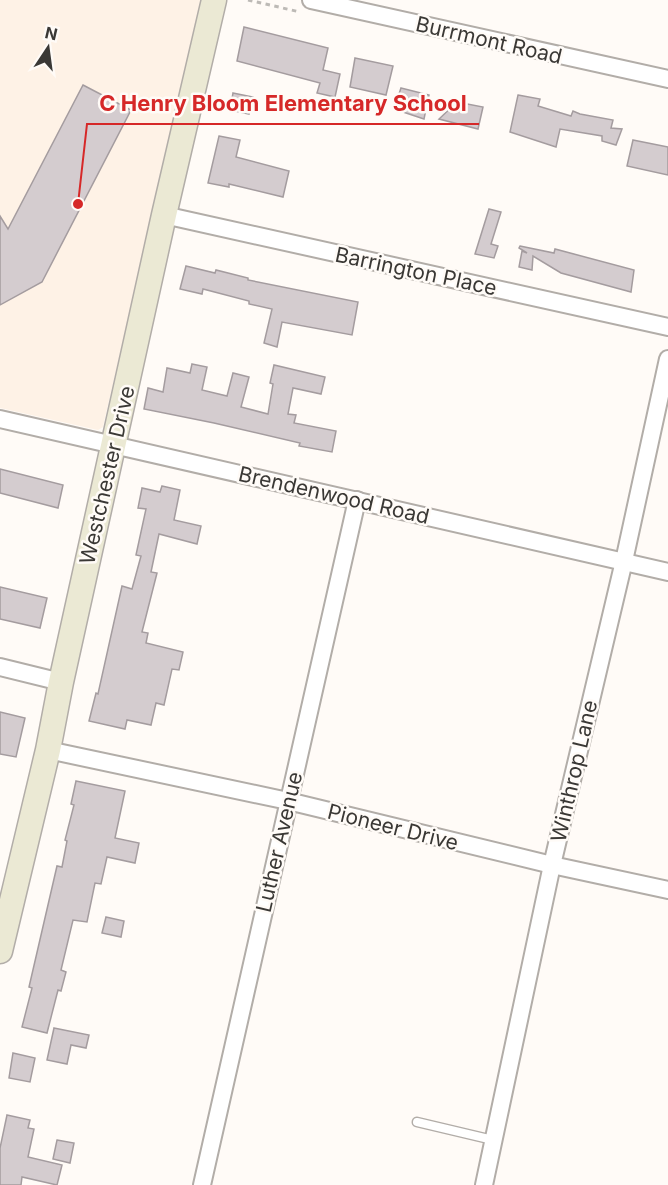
<svg xmlns="http://www.w3.org/2000/svg" width="668" height="1185" font-family="Inter,sans-serif">
  <style>
    .built { fill: #fef2e6 }
    .building { fill: #d4cccf; stroke: #a49c9f; stroke-width: 1.5 }
    .lines { fill: none; stroke-linecap: round; stroke-linejoin: round }
    .lane-casing { stroke: #b2ada8; stroke-width: 11 }
    .street-casing { stroke: #b2ada8; stroke-width: 20 }
    .secondary-casing { stroke: #b2ada8; stroke-width: 27 }
    .path { stroke: #bdbab6; stroke-width: 3; stroke-dasharray: 4.5 4.5; stroke-linecap: butt }
    .lane { stroke: #fff; stroke-width: 8 }
    .street { stroke: #fff; stroke-width: 16 }
    .secondary { stroke: #ebe9d4; stroke-width: 24 }
    .labels { text-anchor: middle; dominant-baseline: central; stroke-width: 5; stroke-linejoin: round; paint-order: stroke }
    .street-label { font-size: 21px; fill: #3a3835; stroke: #fffbf7 }
    .leader { fill: none; stroke: #d62828; stroke-width: 2 }
    .callout-dot { fill: #d62828; stroke: #fffbf7; stroke-width: 2 }
    .callout-label { font-size: 22px; text-anchor: middle; font-weight: bold; fill: #d62828; stroke: #fffbf7; stroke-width: 5; stroke-linejoin: round; paint-order: stroke }
  </style>
  <rect width="100%" height="100%" fill="#fffbf7"/>
  <polygon class="built" points="0,0 203,0 104,422 103,427 98,430 0,408"/>
  <g class="building">
    <polygon points="244,27 328,48 323,70 340,74 335,97 317,93 320,83 237,61"/>
    <polygon points="355,58 393,66 386,95 350,87"/>
    <polygon points="83,85 131,110 42,282 0,305 0,216 8,229"/>
    <polygon points="401,88 429,95 424,119 394,109"/>
    <polygon points="233,93 253,97 249,114 230,110"/>
    <polygon points="518,95 540,99 538,106 571,116 573,111 580,114 613,120 611,128 622,129 616,145 602,141 602,136 560,129 556,147 510,132"/>
    <polygon points="457,102 483,107 478,129 439,119"/>
    <polygon points="219,136 240,140 236,157 289,171 283,197 229,184 229,187 208,183"/>
    <polygon points="633,140 668,147 668,175 627,166"/>
    <polygon points="489,209 501,212 491,244 498,246 494,258 475,254"/>
    <polygon points="520,246 554,253 555,249 634,270 631,292 561,273 533,256 532,270 519,267 522,251 527,253 519,248"/>
    <polygon points="186,266 215,273 216,270 248,278 248,280 358,302 352,335 282,322 277,347 264,343 272,309 249,304 249,301 203,289 202,294 180,289"/>
    <polygon points="192,364 207,367 202,390 227,396 233,373 249,377 241,407 268,414 273,384 270,383 274,365 325,377 321,394 293,388 288,414 296,415 294,423 336,431 332,452 299,446 300,443 214,423 144,409 148,388 163,392 167,368 190,373"/>
    <polygon points="0,469 63,485 58,508 0,493"/>
    <polygon points="162,486 180,490 174,520 201,526 197,544 159,534 151,572 157,573 142,632 148,633 146,643 183,652 179,670 172,669 164,705 156,703 151,725 127,720 125,729 89,721 96,693 98,694 122,586 132,589 141,556 136,555 146,509 138,508 142,488 160,492"/>
    <polygon points="0,587 47,598 40,628 0,619"/>
    <polygon points="0,712 25,718 16,757 0,754"/>
    <polygon points="76,781 125,791 115,838 139,843 135,863 107,857 101,884 95,883 87,922 73,920 61,970 66,972 61,991 58,990 47,1033 22,1027 32,988 29,987 57,866 62,867 67,841 65,840 74,805 71,804"/>
    <polygon points="106,917 124,921 121,937 102,933"/>
    <polygon points="54,1028 89,1035 86,1048 71,1045 67,1064 47,1060"/>
    <polygon points="13,1053 35,1058 30,1082 9,1078"/>
    <polygon points="7,1115 30,1120 28,1128 34,1129 28,1157 62,1165 57,1185 22,1177 21,1185 0,1185 0,1148"/>
    <polygon points="57,1140 74,1143 70,1163 53,1159"/>
  </g>
  <g class="lines">
    <g class="lane-casing">
      <polyline id="lane" points="417,1122 493,1140"/>
    </g>
    <g class="street-casing">
      <g id="street">
        <polyline points="311,0 668,79"/>
        <polyline points="164,215 668,327"/>
        <polyline points="0,419 668,572"/>
        <polyline points="0,667 61,682"/>
        <polyline points="48,750 288,801 552,865 668,890"/>
        <polyline points="202,1185 357,500"/>
        <polyline points="484,1185 552,865 624,561 668,359"/>
      </g>
    </g>
    <g class="secondary-casing">
      <polyline id="secondary" points="0,951 48,750 61,682 164,215 214,0"/>
    </g>
    <polyline class="path" points="248,0 300,12"/>
    <use href="#lane" class="lane"/>
    <use href="#street" class="street"/>
    <use href="#secondary" class="secondary"/>
  </g>
  <g class="labels">
    <g class="street-label">
      <text transform="translate(489 40) rotate(13)">Burrmont Road</text>
      <text transform="translate(416 271) rotate(12)">Barrington Place</text>
      <text transform="translate(107 475) rotate(-77)">Westchester Drive</text>
      <text transform="translate(334 495) rotate(13)">Brendenwood Road</text>
      <text transform="translate(574 771) rotate(-77)">Winthrop Lane</text>
      <text transform="translate(393 827) rotate(14)">Pioneer Drive</text>
      <text transform="translate(279 842) rotate(-77)">Luther Avenue</text>
    </g>
  </g>
  <path class="leader" d="M78 204L87 124H479"/>
  <circle class="callout-dot" cx="78" cy="204" r="6"/>
  <g class="callout-label">
    <text x="283" y="111">C Henry Bloom Elementary School</text>
  </g>
  <g transform="translate(48 48) rotate(13)" stroke="#fffbf7" stroke-width="4.5" paint-order="stroke">
  <path d="M0-4.5L10 22L0 15L-10 22Z" fill="#3a3835"/>
  <text y="-9" font-size="16" font-weight="bold" text-anchor="middle" fill="#3a3835">N</text>
  </g>
</svg>
